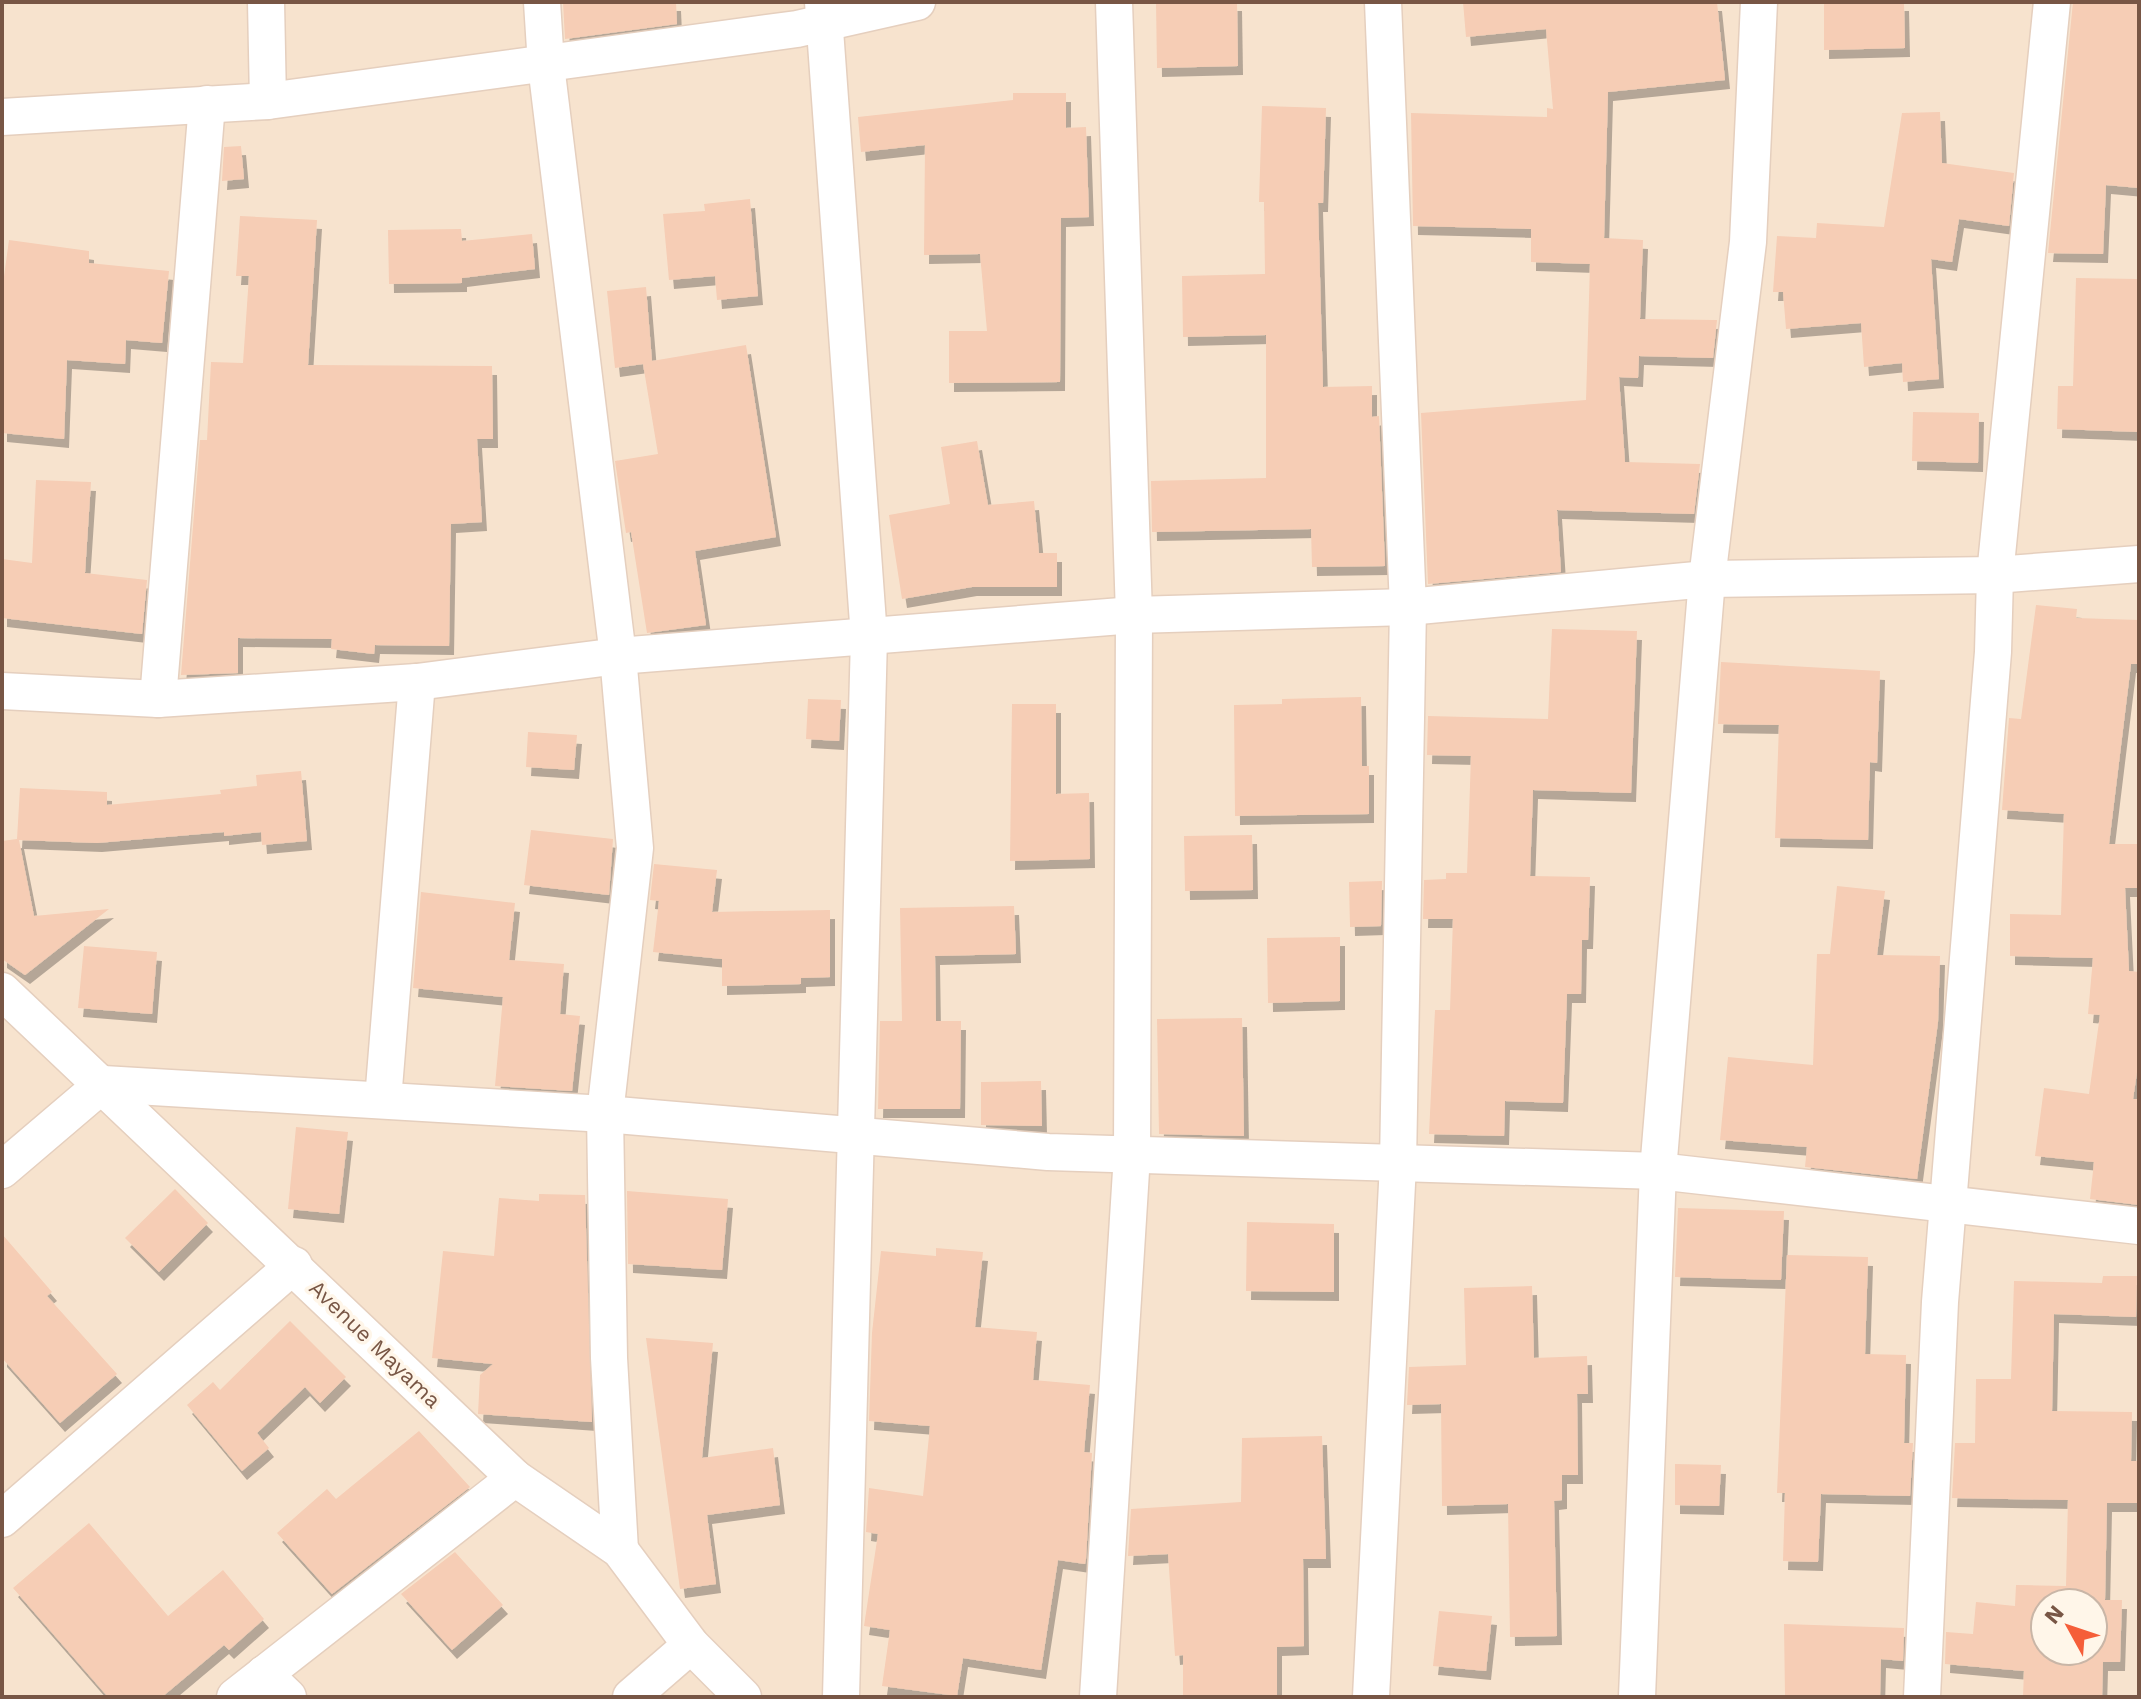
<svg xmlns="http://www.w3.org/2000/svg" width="2141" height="1699" font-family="'Work Sans',sans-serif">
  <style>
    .residential { fill: #f7e3ce; fill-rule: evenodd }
    .building { fill: #f6cdb5; fill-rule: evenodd; filter: url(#shadow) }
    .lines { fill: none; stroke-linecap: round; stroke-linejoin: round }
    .minor-casing { stroke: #e5cfbe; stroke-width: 39 }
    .minor { stroke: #fff; stroke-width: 36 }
    .labels { text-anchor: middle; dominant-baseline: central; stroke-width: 7; stroke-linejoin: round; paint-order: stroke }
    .street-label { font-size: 22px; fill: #785645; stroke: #fff6e9 }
  </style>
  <defs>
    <filter id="shadow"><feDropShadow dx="5" dy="9" stdDeviation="0" flood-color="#0004"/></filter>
  </defs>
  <rect width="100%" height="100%" fill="#fef2e0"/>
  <path class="residential" d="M2,2H2139V1697H2ZM2045,1603H2093V1651H2045Z"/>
  <g class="building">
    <polygon points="563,2 676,2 677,24 565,39"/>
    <polygon points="1156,2 1237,2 1238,66 1157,68"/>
    <polygon points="1463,2 1717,2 1725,80 1608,92 1604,238 1643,240 1640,319 1717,320 1713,358 1639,356 1638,378 1619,377 1625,462 1700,464 1694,514 1557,510 1561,572 1428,584 1421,413 1586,400 1590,264 1531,262 1531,229 1413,226 1411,113 1547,117 1547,108 1553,109 1546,29 1466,37"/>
    <polygon points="1824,2 1904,2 1905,48 1824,50"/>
    <polygon points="2073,2 2139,2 2139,188 2106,185 2103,254 2048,253"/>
    <polygon points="1013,93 1066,93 1066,128 1086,127 1089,217 1061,218 1060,382 949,383 949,331 987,331 980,254 924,255 925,145 861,152 858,117 1013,100"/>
    <polygon points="1262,106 1326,108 1323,203 1318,203 1323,387 1372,386 1372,417 1379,416 1385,566 1312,567 1311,529 1152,532 1151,481 1266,478 1266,335 1183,337 1182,276 1265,274 1264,202 1259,202"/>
    <polygon points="1940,112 1942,163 2014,173 2009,226 1959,219 1952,262 1931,259 1939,379 1903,382 1902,363 1864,367 1861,323 1786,329 1783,292 1773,292 1777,236 1816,238 1817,223 1884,227 1902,113"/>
    <polygon points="241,146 244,179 222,181 224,147"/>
    <polygon points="750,199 758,296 717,300 715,276 669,280 663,214 705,211 704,204"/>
    <polygon points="240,216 317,220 308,365 492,366 493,439 477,439 482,522 451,524 449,646 375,645 374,654 331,649 332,639 238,638 238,673 181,675 200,440 207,440 211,362 243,363 249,276 236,276"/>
    <polygon points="461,229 462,241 532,234 535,269 462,278 462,283 389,284 388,230"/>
    <polygon points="9,240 89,251 89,263 169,271 162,343 126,340 125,364 67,360 64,439 2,433 2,291"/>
    <polygon points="2076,278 2139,279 2139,432 2057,429 2058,386 2073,386"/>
    <polygon points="646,287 652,361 746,345 776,537 695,551 706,625 647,633 631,532 626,533 615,461 658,454 643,364 615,368 607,291"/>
    <polygon points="1913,412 1979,413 1978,463 1912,461"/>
    <polygon points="977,441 988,505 1034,501 1039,553 1057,553 1057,587 972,587 902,599 889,515 950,504 941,447"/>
    <polygon points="36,480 91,482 85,573 147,580 142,634 2,618 2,559 32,563"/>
    <polygon points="2036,605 2077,609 2076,618 2139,620 2139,664 2131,664 2109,844 2139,844 2139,888 2125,888 2129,971 2139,972 2139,1059 2133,1099 2139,1099 2139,1205 2090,1199 2094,1162 2035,1156 2044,1088 2089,1094 2100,1015 2088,1014 2093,958 2010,956 2010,914 2061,915 2064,814 2002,810 2009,718 2021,719"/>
    <polygon points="1552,629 1637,631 1631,793 1533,790 1530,876 1590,877 1588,940 1582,940 1581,994 1567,994 1563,1103 1505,1101 1504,1136 1429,1134 1435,1010 1450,1010 1453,919 1423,919 1424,880 1446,879 1446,873 1467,873 1471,756 1427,755 1428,716 1548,719"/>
    <polygon points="1721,662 1880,671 1877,763 1870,762 1868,840 1775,838 1779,725 1718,724"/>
    <polygon points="1361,697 1362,766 1369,766 1369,814 1235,816 1234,705 1282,704 1282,699"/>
    <polygon points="808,699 841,700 839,741 806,739"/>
    <polygon points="1012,704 1056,704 1056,794 1089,793 1090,859 1010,861"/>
    <polygon points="528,732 577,735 574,770 526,767"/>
    <polygon points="301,771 307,841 262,845 261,832 224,836 224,832 97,843 19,840 34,916 109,909 25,975 2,959 2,841 17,839 20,788 107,792 107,805 221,794 220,790 257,786 256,775"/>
    <polygon points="531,830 613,839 609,895 524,885"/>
    <polygon points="1252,835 1253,890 1185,891 1184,836"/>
    <polygon points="654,864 717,870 712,912 830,910 830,977 801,978 801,984 722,986 722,959 653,952 659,901 650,900"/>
    <polygon points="1382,881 1381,926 1350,927 1349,882"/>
    <polygon points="1837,886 1885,891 1877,955 1940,956 1938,1022 1917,1179 1805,1167 1807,1147 1720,1140 1728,1057 1813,1065 1817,954 1830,954"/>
    <polygon points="421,892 515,903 509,960 564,964 560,1014 580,1016 572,1091 495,1086 503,997 413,988"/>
    <polygon points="1014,906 1016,954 935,956 936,1021 961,1021 960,1109 878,1109 880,1021 902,1021 900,908"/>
    <polygon points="1340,937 1340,1001 1268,1003 1267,938"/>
    <polygon points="84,946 157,952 152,1014 78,1008"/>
    <polygon points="1242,1018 1244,1136 1159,1134 1157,1019"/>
    <polygon points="1041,1081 1042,1126 981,1125 981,1082"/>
    <polygon points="296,1127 348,1132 339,1214 288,1209"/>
    <polygon points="175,1189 208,1223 159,1272 125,1238"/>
    <polygon points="627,1191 728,1199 722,1270 628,1264"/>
    <polygon points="539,1194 585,1195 592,1422 478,1414 480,1375 493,1364 432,1358 443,1251 494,1256 499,1198 539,1201"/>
    <polygon points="1678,1208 1784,1211 1781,1280 1675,1277"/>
    <polygon points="1247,1222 1334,1224 1334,1292 1246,1291"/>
    <polygon points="2,1234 52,1292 47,1296 117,1374 60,1423 2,1358"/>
    <polygon points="936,1248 983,1252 975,1327 1037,1332 1033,1380 1090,1385 1084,1452 1092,1453 1086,1559 1085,1564 1058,1560 1041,1670 963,1658 957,1696 882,1686 890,1630 864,1626 878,1534 866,1532 869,1488 923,1496 930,1426 869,1421 872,1333 881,1251 936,1256"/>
    <polygon points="1787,1255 1868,1257 1865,1354 1906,1355 1904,1443 1913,1443 1910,1496 1821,1494 1818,1562 1783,1561 1785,1493 1777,1493"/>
    <path d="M2103,1276H2137L2136,1317L2054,1314L2052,1411L2132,1412L2131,1461H2139V1503H2107L2105,1600H2122L2120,1662H2103L2102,1697H2023L2024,1671L1945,1664L1946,1632L1973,1634L1976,1602L2015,1606L2016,1585L2066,1586L2068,1500L1952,1498L1955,1443H1975L1976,1379H2011L2014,1281L2102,1283ZM2045,1603H2093V1651H2045Z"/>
    <polygon points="1532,1286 1534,1358 1587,1356 1588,1394 1577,1394 1578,1475 1562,1475 1562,1500 1554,1501 1557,1636 1510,1637 1508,1504 1442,1506 1441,1404 1407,1405 1409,1367 1466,1365 1464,1288"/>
    <polygon points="290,1321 346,1377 320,1403 305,1387 257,1433 269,1448 242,1471 187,1405 213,1382 220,1390"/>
    <polygon points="646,1338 713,1343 702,1458 773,1448 780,1505 707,1515 716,1584 680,1589"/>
    <polygon points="419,1431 470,1487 332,1594 277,1533 327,1489 336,1499"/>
    <polygon points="1322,1436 1326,1559 1303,1559 1304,1646 1277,1647 1277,1697 1183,1697 1183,1655 1175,1656 1168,1554 1128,1556 1131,1509 1241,1502 1242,1438"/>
    <polygon points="1675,1464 1721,1465 1719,1506 1675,1505"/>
    <polygon points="89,1523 168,1616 223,1570 264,1619 229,1650 224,1645 162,1697 108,1697 13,1588"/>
    <polygon points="455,1552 503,1605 452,1650 401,1594"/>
    <polygon points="1439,1611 1492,1616 1486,1671 1433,1666"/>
    <polygon points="1784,1624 1904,1628 1903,1661 1881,1659 1880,1697 1785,1697"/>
  </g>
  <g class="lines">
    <g class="minor-casing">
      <g id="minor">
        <polyline points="266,2 268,101"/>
        <polyline points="542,2 546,65 618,656 635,848 605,1114 609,1358 620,1550"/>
        <polyline points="823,2 869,637 841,1697"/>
        <polyline points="2,117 268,101 797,29 917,2"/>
        <polyline points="2,691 158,699 417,682 618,656 1134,615 1408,607 1707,579 1995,575 2139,564"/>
        <polyline points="158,699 207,104"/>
        <polyline points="2,991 515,1478 620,1550 691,1645 743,1697"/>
        <polyline points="383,1100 417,682"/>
        <polyline points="2,1170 103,1084 605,1114 1048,1152 1658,1171 2139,1226"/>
        <polyline points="2,1519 294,1265"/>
        <polyline points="264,1674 288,1697"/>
        <polyline points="235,1697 515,1478"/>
        <polyline points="631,1697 691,1645"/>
        <polyline points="1098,1697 1132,1155 1134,615 1114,2"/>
        <polyline points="1371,1697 1398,1164 1408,607 1383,2"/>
        <polyline points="1637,1697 1658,1171 1707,579 1748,242 1759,2"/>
        <polyline points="1922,1697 1940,1302 1993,652 1995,575 2052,2"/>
      </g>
    </g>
    <use href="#minor" class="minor"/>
  </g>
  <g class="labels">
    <g class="street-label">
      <text transform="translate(375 1344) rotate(44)">Avenue Mayama</text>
    </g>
  </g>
  <rect width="2141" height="1699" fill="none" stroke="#785645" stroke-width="8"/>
  <g transform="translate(2069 1627) rotate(310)"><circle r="38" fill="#fff6e9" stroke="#c9b6a7" stroke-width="2"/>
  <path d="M0-6L14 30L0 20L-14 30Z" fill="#f55e39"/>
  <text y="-12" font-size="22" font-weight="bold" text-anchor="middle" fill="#785645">N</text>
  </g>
</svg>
